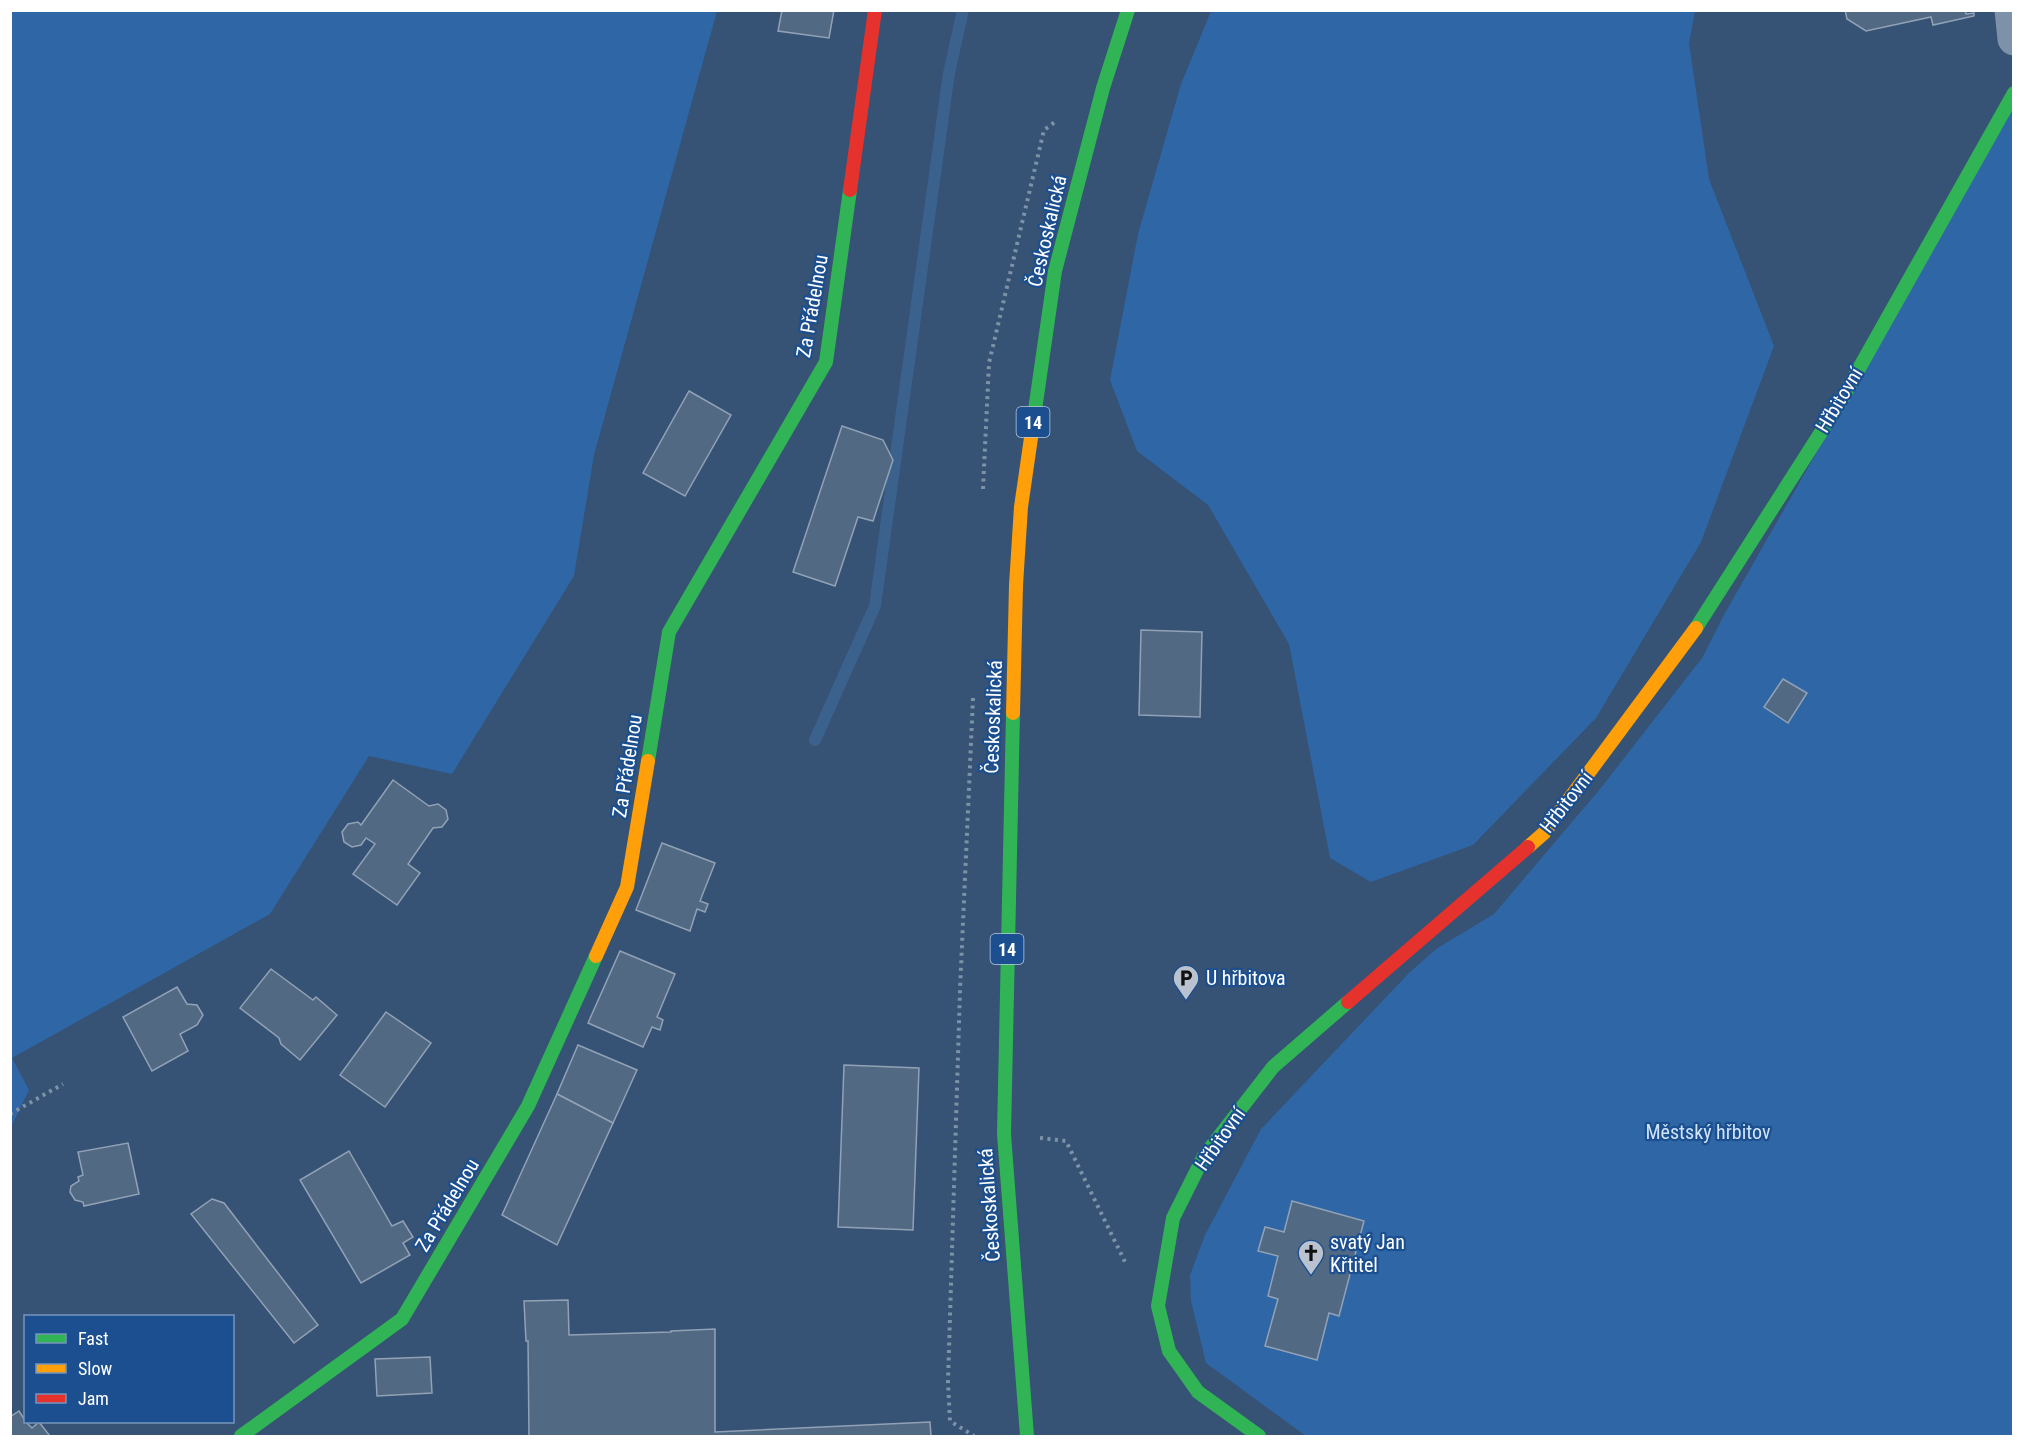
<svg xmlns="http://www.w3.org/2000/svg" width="2024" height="1447" font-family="'Roboto Condensed',sans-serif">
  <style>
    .green { fill: #2f66a5; fill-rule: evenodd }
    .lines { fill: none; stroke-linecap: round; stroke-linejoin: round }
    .stream { stroke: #3b618d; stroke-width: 12 }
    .building { fill: #526984; stroke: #92a2b6; stroke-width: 1.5 }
    .path { stroke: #7d92a8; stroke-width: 4; stroke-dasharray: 3 4.5; stroke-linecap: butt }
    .street { stroke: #7d92a8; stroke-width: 33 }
    .fast { stroke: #30b455; stroke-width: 14 }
    .slow { stroke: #ff9f0a; stroke-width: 14 }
    .jam { stroke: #e5322d; stroke-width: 14 }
    .labels { text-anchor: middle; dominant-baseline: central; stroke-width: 4.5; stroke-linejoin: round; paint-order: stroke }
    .shield { fill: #1b4f8f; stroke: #bbcadd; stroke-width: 1.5 }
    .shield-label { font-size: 18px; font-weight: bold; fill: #fff }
    .street-label { font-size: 20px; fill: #fff; stroke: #1b4f8f }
    .poi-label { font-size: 20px; fill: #fff; stroke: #1b4f8f; text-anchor: start }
    .park-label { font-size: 20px; fill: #cfe3fa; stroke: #1b4f8f }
  </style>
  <rect width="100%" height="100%" fill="#365274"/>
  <g class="green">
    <polygon points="11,10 717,11 594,455 574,576 452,774 369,756 270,914 12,1058 29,1090 11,1127"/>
    <polygon points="1211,11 1695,11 1689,43 1709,179 1774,346 1701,542 1596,718 1473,845 1371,882 1330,858 1289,644 1208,505 1137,451 1110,380 1138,234 1181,84"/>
    <path d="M2013,108V1436H1306L1206,1363L1191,1301L1190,1275L1205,1235L1261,1129L1409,973L1436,949L1494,914L1600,789L1702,658L1725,613ZM1292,1202L1364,1221L1339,1315L1329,1313L1316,1360L1265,1346L1278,1299L1268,1296L1278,1256L1259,1251L1265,1228L1284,1232Z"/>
  </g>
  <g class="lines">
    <polyline class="stream" points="815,740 875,606 949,73 963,10"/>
  </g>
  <g class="building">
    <polygon points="782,10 834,10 829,38 778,31"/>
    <polygon points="1845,10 1965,10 1966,14 1974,13 1974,16 1933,25 1931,17 1866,31 1847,19"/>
    <polygon points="689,391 731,415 685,496 643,473"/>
    <polygon points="842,426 883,440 893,460 873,521 858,517 835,586 793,572"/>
    <polygon points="1141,630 1202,632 1200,717 1139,715"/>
    <polygon points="1783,679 1807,693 1788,723 1764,707"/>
    <polygon points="393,780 429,806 438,804 446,810 448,819 442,827 433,828 408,864 420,873 397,905 353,874 375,844 366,838 361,845 352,847 344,842 342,832 348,824 358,822 361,825"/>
    <polygon points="662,843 715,863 700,901 708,904 705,912 697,909 690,931 636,910"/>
    <polygon points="620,951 675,974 657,1017 663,1020 660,1030 652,1027 643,1047 588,1023"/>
    <polygon points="271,969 313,1000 316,997 337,1015 300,1060 281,1044 279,1038 240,1008"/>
    <polygon points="177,987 187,1004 197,1005 203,1015 197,1025 180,1034 188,1051 152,1071 123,1017"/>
    <polygon points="386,1012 431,1043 385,1107 340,1075"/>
    <polygon points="578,1045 637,1070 613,1123 557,1094"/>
    <polygon points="844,1065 919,1068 913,1230 838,1227"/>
    <polygon points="557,1094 613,1123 557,1245 502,1215"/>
    <polygon points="128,1143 139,1194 84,1206 83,1202 75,1200 70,1192 71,1186 79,1181 78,1177 83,1175 78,1152"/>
    <polygon points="349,1151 392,1226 403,1221 413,1237 403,1243 410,1255 361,1283 300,1180"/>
    <polygon points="212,1199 224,1203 318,1325 294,1343 191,1214"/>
    <polygon points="1292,1201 1364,1221 1339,1316 1329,1313 1317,1360 1265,1346 1278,1299 1268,1296 1278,1256 1258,1251 1265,1227 1284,1232"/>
    <polygon points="568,1300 569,1335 671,1332 671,1331 715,1329 715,1432 930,1422 931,1436 529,1436 528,1341 526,1341 524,1301"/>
    <polygon points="430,1357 432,1393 377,1396 375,1359"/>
    <polygon points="19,1411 26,1422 32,1428 39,1422 50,1436 10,1436 10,1417"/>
  </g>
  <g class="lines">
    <g class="path">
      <polyline points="983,489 989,363 1044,130 1055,122"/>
      <polyline points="973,698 960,990 948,1382 950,1421 974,1436"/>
      <polyline points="10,1114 63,1084"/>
      <polyline points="1040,1138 1066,1141 1126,1264"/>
    </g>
    <polyline class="street" points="2011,10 2014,39"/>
    <g class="fast">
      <polyline points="1033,424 1055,271 1103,88 1128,10"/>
      <polyline points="1696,628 1839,404 2014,93"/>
      <polyline points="1013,713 1004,1134 1027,1436"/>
      <polyline points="648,761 669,632 826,362 850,190"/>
      <polyline points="241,1436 402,1319 528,1106 596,956"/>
      <polyline points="1259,1436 1198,1392 1169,1351 1158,1306 1173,1218 1204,1156 1273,1067 1348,1002"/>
    </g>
    <g class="slow">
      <polyline points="1013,713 1016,585 1021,507 1033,424"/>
      <polyline points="1528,847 1544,833 1696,628"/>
      <polyline points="596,956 627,887 648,761"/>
    </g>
    <g class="jam">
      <polyline points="850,190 875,10"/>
      <polyline points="1348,1002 1528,847"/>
    </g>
  </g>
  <defs>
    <g id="parking-pin" transform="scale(1.35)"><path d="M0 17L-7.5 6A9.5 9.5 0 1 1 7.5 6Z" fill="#b9c2ce" stroke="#1b4f8f"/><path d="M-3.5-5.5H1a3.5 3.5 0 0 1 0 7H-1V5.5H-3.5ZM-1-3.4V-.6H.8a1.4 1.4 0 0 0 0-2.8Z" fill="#111"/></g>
    <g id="church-pin" transform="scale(1.35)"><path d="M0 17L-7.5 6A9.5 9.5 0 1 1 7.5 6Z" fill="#b9c2ce" stroke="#1b4f8f"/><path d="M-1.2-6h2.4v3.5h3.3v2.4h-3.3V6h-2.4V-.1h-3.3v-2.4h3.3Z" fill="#111"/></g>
  </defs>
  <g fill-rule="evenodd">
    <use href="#parking-pin" x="1186" y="978"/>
    <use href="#church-pin" x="1311" y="1253"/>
  </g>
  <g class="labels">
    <g class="shield">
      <rect x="1016.5" y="407" width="33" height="30" rx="4.5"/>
      <rect x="990.5" y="934" width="33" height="30" rx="4.5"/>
    </g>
    <g class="shield-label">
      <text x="1033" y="422">14</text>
      <text x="1007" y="949">14</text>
    </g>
    <g class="street-label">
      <text transform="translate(1047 231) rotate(-77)">Českoskalická</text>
      <text transform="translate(812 306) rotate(-80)">Za Přádelnou</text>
      <text transform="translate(1839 400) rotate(-59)">Hřbitovní</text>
      <text transform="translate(993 717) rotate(-88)">Českoskalická</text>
      <text transform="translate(627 766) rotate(-81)">Za Přádelnou</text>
      <text transform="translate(1566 802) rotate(-52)">Hřbitovní</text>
      <text transform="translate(1220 1139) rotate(-55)">Hřbitovní</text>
      <text transform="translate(447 1205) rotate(-59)">Za Přádelnou</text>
      <text transform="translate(989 1205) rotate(-94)">Českoskalická</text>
    </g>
    <g class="poi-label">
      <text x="1206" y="978">U hřbitova</text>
      <text x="1330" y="1242">svatý Jan<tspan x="1330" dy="23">Křtitel</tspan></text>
    </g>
    <g class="park-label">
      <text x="1708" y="1132">Městský hřbitov</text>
    </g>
  </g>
  <rect width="2024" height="1447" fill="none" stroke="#ffffff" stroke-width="24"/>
  <rect x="24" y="1315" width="210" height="108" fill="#1b4f8f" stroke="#7695bc" stroke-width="1.5"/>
  <rect x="36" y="1334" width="30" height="9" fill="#30b455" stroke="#7695bc" stroke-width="1.5"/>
  <text x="78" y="1345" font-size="18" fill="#ffffff">Fast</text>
  <rect x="36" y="1364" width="30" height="9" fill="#ff9f0a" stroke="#7695bc" stroke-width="1.5"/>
  <text x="78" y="1375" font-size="18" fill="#ffffff">Slow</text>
  <rect x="36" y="1394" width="30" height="9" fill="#e5322d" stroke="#7695bc" stroke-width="1.5"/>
  <text x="78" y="1405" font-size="18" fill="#ffffff">Jam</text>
</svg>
